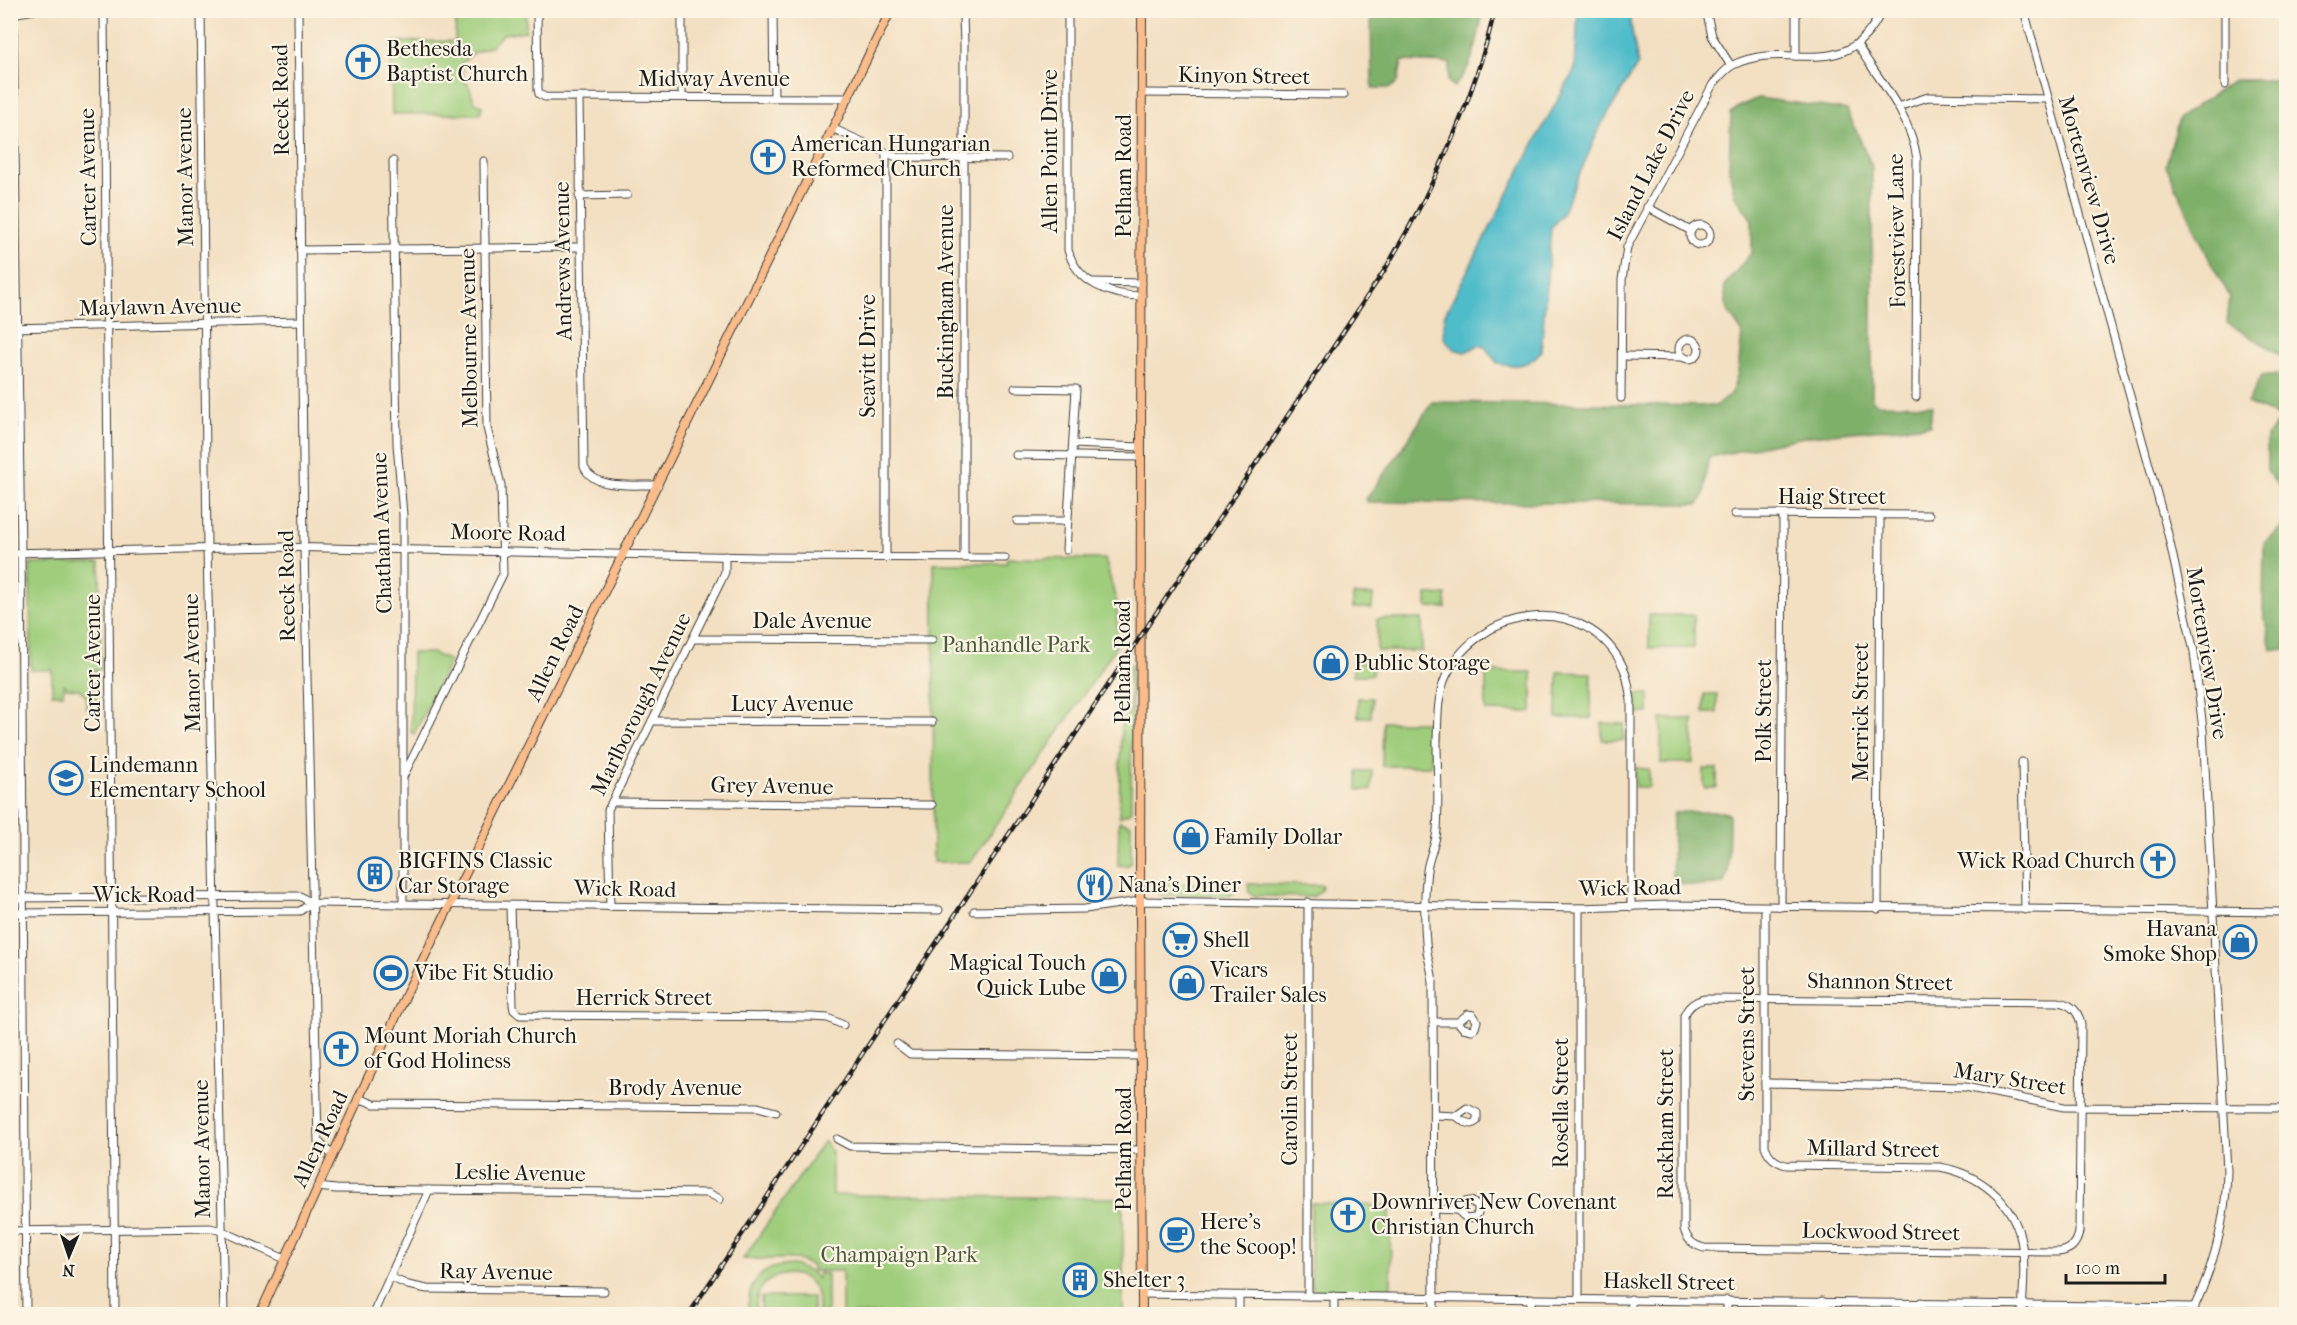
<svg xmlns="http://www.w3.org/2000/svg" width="2297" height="1325" font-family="'IM FELL French Canon',serif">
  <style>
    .green { fill: #9fcd7b; stroke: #5e744c; stroke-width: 1.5 }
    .forest { fill: #7fb06b; stroke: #4e6644; stroke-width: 1.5 }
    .water { fill: #50bcca; stroke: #366c73; stroke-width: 1.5 }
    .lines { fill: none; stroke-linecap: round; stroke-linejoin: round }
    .minor-casing { stroke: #3c3935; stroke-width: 9 }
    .major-casing { stroke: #3c3935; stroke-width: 10 }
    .minor { stroke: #fff; stroke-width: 7 }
    .major { stroke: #f9bc8a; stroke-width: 8 }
    .rail-casing { stroke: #1c1c1c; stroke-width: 4.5 }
    .rail { stroke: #fcf5e5; stroke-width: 2; stroke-dasharray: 7; stroke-linecap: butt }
    .labels { text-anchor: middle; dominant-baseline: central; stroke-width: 4.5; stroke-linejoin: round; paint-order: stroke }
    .poi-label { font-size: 22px; fill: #1c1c1c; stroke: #fcf5e5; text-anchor: start }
    .street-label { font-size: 22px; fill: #1c1c1c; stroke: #fcf5e5 }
    .park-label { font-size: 22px; fill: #4a5a3d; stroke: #fcf5e5 }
  </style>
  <rect width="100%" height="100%" fill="#fcf5e5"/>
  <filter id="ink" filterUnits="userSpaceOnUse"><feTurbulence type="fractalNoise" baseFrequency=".0167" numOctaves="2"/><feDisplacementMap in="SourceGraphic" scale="12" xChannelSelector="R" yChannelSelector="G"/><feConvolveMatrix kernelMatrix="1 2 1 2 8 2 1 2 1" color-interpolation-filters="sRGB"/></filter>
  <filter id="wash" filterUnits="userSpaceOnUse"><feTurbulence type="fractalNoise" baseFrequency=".008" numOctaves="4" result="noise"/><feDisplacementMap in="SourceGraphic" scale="24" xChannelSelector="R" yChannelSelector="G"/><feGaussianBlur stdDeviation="1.35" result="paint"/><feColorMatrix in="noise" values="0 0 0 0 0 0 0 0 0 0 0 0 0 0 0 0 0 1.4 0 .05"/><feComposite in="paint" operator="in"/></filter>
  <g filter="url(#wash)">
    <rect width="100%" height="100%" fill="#f3dfc1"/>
    <g class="green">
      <polygon points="456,11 526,11 526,31 503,34 491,46 473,53 462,63 463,78 469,86 474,101 482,106 480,114 392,114 391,42 455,41"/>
      <polygon points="1007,558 1105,559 1117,604 1117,645 971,862 933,862 934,563 1006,563"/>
      <polygon points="100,562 101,670 88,670 97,671 96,708 86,708 86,696 79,689 66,688 66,685 64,684 63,694 52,694 52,670 31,670 30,564"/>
      <polygon points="1353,595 1373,595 1372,608 1353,608"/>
      <rect x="1427" y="595" width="19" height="13"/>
      <rect x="1649" y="615" width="45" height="33"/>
      <rect x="1377" y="619" width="45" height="32"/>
      <polygon points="412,653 433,653 450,661 414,734 411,732"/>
      <rect x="1353" y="662" width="19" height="13"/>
      <polygon points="1132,664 1131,812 1119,817 1121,725 1130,711 1129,666"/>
      <polygon points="1486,672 1532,672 1532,712 1486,711"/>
      <polygon points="1558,672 1591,673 1591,718 1557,718"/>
      <rect x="1636" y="694" width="13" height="19"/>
      <polygon points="1704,694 1717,695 1717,713 1704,713"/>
      <polygon points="1358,698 1372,698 1371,717 1358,717"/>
      <rect x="1661" y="719" width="32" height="44"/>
      <polygon points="1383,722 1431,722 1431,766 1382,766"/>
      <polygon points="1602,723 1624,724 1624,740 1602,740"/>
      <polygon points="1635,768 1649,769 1649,787 1635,787"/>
      <rect x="1704" y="769" width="13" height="19"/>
      <polygon points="1358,771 1372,771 1371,790 1358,790"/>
      <polygon points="1119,821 1131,824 1131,863 1126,866 1118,865"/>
      <polygon points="1158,883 1238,884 1238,889 1230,896 1159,895"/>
      <polygon points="1248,884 1322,885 1321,890 1313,897 1255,896 1249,892"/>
      <polygon points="824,1141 832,1152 832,1195 1123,1198 1123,1314 842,1314 842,1271 812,1271 812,1266 796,1259 743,1259"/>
      <polygon points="1311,1203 1390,1206 1391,1290 1389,1293 1316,1293 1311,1286"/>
      <path d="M794,1265L812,1273L817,1279L818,1273L827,1274V1314H818C818,1307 819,1299 816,1291C805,1267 771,1270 759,1292C755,1299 756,1307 756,1314H748C747,1282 761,1265 794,1265Z"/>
      <rect x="761" y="1297" width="52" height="17"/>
    </g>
    <g class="forest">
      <path d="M1371,11H1483C1477,39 1475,66 1454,87L1448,81L1450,63L1402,61L1398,82L1390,88H1372Z"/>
      <polygon points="2234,80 2286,80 2286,361 2270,348 2227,323 2230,297 2210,261 2166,165 2179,118"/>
      <path d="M1758,98L1847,110L1872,167V400L1878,404L1932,405L1930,425L1809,436L1710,457C1701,475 1710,488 1699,504L1367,502L1366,499L1402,449L1432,402L1715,406L1731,395L1738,373L1742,332L1727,310L1724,286L1752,252V220L1734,194L1729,169L1731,113L1740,106Z"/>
      <polygon points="2286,373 2286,495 2267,472 2267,436 2281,418 2247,403 2262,376"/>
      <polygon points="2286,509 2286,650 2271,649 2263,610 2264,543 2281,528"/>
      <path d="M1675,812H1723L1729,814L1728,872L1723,884C1710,886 1682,888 1672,879L1673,815Z"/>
    </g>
    <path class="water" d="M1578,11H1631V25L1638,64L1601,125L1562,214L1551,228L1541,351C1530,366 1516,367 1498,364L1485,347L1479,345L1465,352L1454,349L1444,338V316L1546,121L1575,69Z"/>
  </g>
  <g filter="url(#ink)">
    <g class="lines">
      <g class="minor-casing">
        <g id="minor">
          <polyline points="104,10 115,1314"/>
          <polyline points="201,10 207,549 224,1314"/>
          <polyline points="298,10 304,548 318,1141 332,1155"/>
          <polyline points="537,10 538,89 539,94 545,97 849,98"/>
          <polyline points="682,10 682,97"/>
          <polyline points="773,10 774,98"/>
          <polyline points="961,10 963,16 964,44 964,557"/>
          <path d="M1068,10V250C1077,283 1110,296 1142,296"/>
          <polyline points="1706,10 1712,36 1731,66"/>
          <path d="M2024,10L2168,534L2194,652L2203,730L2227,1171C2226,1222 2213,1269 2191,1314"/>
          <polyline points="11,14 35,10"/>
          <polyline points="13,14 21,553 26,1314"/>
          <path d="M1857,45C1880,81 1911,116 1917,159L1916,397"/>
          <polyline points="1796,56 1796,10"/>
          <polyline points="2225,85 2225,10"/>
          <polyline points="1142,93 1344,95"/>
          <path d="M579,97L584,467C595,491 636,484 658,485"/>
          <polyline points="1898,107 1928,97 2048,99"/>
          <polyline points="834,129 896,157 1007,158"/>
          <polyline points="886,154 886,557"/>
          <polyline points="393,161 397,444 403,515 403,904"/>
          <polyline points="579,196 627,195"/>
          <polyline points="1647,207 1691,231"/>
          <circle cx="1700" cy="235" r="10"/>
          <polyline points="300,250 580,247"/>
          <polyline points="1093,282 1142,283"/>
          <polyline points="10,328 301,321"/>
          <circle cx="1689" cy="349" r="10"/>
          <polyline points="1622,356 1684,357"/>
          <polyline points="1015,388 1076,389 1066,550"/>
          <path d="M1621,398L1622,280L1627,247L1713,84C1719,78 1725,69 1733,65C1787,37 1846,88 1882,10"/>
          <polyline points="1073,444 1141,447"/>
          <polyline points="1016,455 1141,457"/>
          <polyline points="1735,514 1929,515"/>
          <polyline points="1017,521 1068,521"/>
          <polyline points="10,553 277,547 759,557 1005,558"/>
          <polyline points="693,639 932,640"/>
          <polyline points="652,721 932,722"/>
          <polyline points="2022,762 2025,910"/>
          <polyline points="404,775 503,574 501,485 487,428 484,161"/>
          <polyline points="612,802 932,805"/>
          <polyline points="10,898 300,896 311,903 939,910"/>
          <polyline points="1308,902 1308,1296"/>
          <polyline points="510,906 513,1005 514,1010 520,1015 811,1017 828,1018 843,1025"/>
          <polyline points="610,907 608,810 721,581 725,572 725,556"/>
          <path d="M1765,907V1146C1769,1157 1775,1162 1786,1165L1940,1167C1979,1174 2012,1200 2021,1240C2026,1264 2023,1290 2022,1314"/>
          <polyline points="1781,907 1783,515"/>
          <polyline points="1878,909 1880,515"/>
          <polyline points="974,911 1085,909 1140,901 1579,908 1667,905 2286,912"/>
          <polyline points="10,913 300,911 311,903"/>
          <path d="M1705,999L2058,1002C2072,1004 2079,1012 2081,1025L2079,1232C2077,1244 2070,1251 2058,1252L1704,1248C1693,1245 1687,1240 1684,1229V1016C1688,1006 1695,1001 1705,999Z"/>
          <polyline points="1434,1022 1458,1022 1463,1028 1472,1030 1475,1028 1477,1021 1473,1015 1468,1014 1458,1022"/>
          <polyline points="897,1044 910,1054 1141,1056"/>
          <polyline points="1765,1083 1965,1087 2064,1107 2286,1108"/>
          <polyline points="358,1098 374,1104 758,1107 776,1112"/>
          <polyline points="1434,1115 1456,1116 1464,1122 1472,1124 1477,1121 1477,1113 1467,1108 1456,1116"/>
          <polyline points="837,1139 850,1146 1141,1150"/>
          <polyline points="317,1187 336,1189 708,1193 720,1199"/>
          <polygon points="1471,1201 1478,1206 1478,1213 1475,1217 1466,1218 1457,1210 1465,1202"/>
          <polyline points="1434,1209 1457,1210"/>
          <polyline points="10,1231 210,1228 222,1231 285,1259"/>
          <polyline points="390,1277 408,1285 427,1289 604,1291"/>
          <polyline points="1142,1294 2195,1307"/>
          <polyline points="1239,1296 1239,1314"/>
          <polyline points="1334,1296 1334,1314"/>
          <polyline points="1531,1298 1531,1314"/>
          <polyline points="1579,1299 1579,908"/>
          <polyline points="373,1314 429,1190"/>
          <path d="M1434,1314L1433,983C1432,972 1429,962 1427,952C1424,928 1424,893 1427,870C1429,856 1436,844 1437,830C1439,800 1437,769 1437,739C1438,719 1437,700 1444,681C1474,606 1588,589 1624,669C1628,679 1629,689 1631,700V907"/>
          <polyline points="1631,1314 1631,1299"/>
          <polyline points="1727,1314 1727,1300"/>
          <polyline points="1822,1314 1822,1301"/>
          <polyline points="1921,1314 1921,1302"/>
        </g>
      </g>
      <g class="major-casing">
        <g id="major">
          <polyline points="260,1314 410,986 891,10"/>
          <polyline points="1142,1314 1140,901 1142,10"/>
        </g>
      </g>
      <use href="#minor" class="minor"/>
      <use href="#major" class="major"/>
      <g class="rail-casing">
        <path id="rail" d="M689,1314L1384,271C1433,190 1473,104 1495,10"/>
      </g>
      <use href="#rail" class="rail"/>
    </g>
  </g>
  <defs>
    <g id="church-ring" transform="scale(1.725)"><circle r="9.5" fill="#fcf5e5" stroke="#1f6fb2" stroke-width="1.5"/><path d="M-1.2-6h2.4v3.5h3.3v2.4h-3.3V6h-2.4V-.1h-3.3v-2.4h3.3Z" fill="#1f6fb2"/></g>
    <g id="shop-ring" transform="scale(1.725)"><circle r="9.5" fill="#fcf5e5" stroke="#1f6fb2" stroke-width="1.5"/><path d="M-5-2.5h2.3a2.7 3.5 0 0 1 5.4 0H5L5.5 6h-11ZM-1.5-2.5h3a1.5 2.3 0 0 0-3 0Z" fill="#1f6fb2"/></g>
    <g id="school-ring" transform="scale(1.725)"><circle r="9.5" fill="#fcf5e5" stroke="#1f6fb2" stroke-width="1.5"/><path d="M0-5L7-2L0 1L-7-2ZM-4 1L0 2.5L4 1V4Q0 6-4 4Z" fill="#1f6fb2"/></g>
    <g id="building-ring" transform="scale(1.725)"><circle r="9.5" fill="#fcf5e5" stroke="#1f6fb2" stroke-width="1.5"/><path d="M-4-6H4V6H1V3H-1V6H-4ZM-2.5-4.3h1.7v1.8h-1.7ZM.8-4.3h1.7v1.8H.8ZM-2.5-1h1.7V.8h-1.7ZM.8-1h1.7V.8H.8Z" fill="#1f6fb2"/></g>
    <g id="restaurant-ring" transform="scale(1.725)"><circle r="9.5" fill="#fcf5e5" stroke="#1f6fb2" stroke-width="1.5"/><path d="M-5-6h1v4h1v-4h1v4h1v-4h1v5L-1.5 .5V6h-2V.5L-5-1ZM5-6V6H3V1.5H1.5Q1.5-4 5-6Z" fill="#1f6fb2"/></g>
    <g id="supermarket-ring" transform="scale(1.725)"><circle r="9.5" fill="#fcf5e5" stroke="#1f6fb2" stroke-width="1.5"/><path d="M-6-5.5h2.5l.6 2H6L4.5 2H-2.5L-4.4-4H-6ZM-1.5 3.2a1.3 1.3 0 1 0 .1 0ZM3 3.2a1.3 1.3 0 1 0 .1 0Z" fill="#1f6fb2"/></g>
    <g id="stadium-ring" transform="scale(1.725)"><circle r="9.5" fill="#fcf5e5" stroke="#1f6fb2" stroke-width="1.5"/><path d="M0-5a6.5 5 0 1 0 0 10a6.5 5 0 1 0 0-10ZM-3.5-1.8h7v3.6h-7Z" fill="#1f6fb2"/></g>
    <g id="cafe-ring" transform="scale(1.725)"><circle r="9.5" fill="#fcf5e5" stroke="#1f6fb2" stroke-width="1.5"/><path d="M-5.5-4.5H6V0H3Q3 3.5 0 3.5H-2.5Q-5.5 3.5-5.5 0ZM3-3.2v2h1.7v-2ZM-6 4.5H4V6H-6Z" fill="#1f6fb2"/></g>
  </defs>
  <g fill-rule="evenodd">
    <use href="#church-ring" x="363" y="62"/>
    <use href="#church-ring" x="768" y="157"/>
    <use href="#shop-ring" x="1331" y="663"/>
    <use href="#school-ring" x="66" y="778"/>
    <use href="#shop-ring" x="1191" y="837"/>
    <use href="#church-ring" x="2158" y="861"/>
    <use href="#building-ring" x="375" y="874"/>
    <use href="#restaurant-ring" x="1095" y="885"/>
    <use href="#supermarket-ring" x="1180" y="940"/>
    <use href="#shop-ring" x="2240" y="942"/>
    <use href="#stadium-ring" x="391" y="973"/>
    <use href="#shop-ring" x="1109" y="976"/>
    <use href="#shop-ring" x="1187" y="983"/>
    <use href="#church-ring" x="341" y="1049"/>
    <use href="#church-ring" x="1348" y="1215"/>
    <use href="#cafe-ring" x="1177" y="1235"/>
    <use href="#building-ring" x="1080" y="1280"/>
  </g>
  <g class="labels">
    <g class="poi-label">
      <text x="386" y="49">Bethesda<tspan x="386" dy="25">Baptist Church</tspan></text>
      <text x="791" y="144">American Hungarian<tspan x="791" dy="25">Reformed Church</tspan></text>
      <text x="1354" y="663">Public Storage</text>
      <text x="89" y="765">Lindemann<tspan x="89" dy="25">Elementary School</tspan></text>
      <text x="1214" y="837">Family Dollar</text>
      <text x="398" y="861">BIGFINS Classic<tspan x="398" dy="25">Car Storage</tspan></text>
      <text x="2135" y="861" text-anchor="end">Wick Road Church</text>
      <text x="1118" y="885">Nana's Diner</text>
      <text x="2217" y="929" text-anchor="end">Havana<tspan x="2217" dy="25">Smoke Shop</tspan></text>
      <text x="1203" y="940">Shell</text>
      <text x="1086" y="963" text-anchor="end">Magical Touch<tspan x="1086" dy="25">Quick Lube</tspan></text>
      <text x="1210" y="970">Vicars<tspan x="1210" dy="25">Trailer Sales</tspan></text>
      <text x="414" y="973">Vibe Fit Studio</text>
      <text x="364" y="1036">Mount Moriah Church<tspan x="364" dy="25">of God Holiness</tspan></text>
      <text x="1371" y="1202">Downriver New Covenant<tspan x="1371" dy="25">Christian Church</tspan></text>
      <text x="1200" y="1222">Here's<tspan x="1200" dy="25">the Scoop!</tspan></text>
      <text x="1103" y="1280">Shelter 3</text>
    </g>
    <g class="street-label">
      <text transform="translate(1244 76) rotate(1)">Kinyon Street</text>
      <text x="714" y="79">Midway Avenue</text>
      <text transform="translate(281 100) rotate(-91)">Reeck Road</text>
      <text transform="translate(1050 151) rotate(-90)">Allen Point Drive</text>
      <text transform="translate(1651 165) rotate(-63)">Island Lake Drive</text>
      <text transform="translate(1124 176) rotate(-90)">Pelham Road</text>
      <text transform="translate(88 177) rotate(-91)">Carter Avenue</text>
      <text transform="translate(185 177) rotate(-91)">Manor Avenue</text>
      <text transform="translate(2089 180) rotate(74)">Mortenview Drive</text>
      <text transform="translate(1897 231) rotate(-91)">Forestview Lane</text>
      <text transform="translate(563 261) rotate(-91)">Andrews Avenue</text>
      <text transform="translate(946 302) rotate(-90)">Buckingham Avenue</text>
      <text transform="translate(160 307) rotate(-1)">Maylawn Avenue</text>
      <text transform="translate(469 338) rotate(-91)">Melbourne Avenue</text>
      <text transform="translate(868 356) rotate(-90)">Seavitt Drive</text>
      <text x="1832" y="497">Haig Street</text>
      <text transform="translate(382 533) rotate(-92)">Chatham Avenue</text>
      <text transform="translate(508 533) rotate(1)">Moore Road</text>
      <text transform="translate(287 586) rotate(-91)">Reeck Road</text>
      <text x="812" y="621">Dale Avenue</text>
      <text transform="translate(555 653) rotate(-64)">Allen Road</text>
      <text transform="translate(2207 653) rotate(81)">Mortenview Drive</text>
      <text transform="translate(1123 662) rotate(-90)">Pelham Road</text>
      <text transform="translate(93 663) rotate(-90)">Carter Avenue</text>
      <text transform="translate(192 663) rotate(-91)">Manor Avenue</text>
      <text transform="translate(641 704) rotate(-64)">Marlborough Avenue</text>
      <text x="792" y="704">Lucy Avenue</text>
      <text transform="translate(1764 711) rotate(-90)">Polk Street</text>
      <text transform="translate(1861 712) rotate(-90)">Merrick Street</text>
      <text transform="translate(772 786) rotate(1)">Grey Avenue</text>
      <text transform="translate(1630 888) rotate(-1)">Wick Road</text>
      <text transform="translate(625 889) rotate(1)">Wick Road</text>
      <text x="144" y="895">Wick Road</text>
      <text transform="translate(1880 982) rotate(1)">Shannon Street</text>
      <text x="644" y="998">Herrick Street</text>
      <text transform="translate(1747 1034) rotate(-90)">Stevens Street</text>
      <text transform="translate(2010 1079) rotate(9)">Mary Street</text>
      <text x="675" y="1088">Brody Avenue</text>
      <text transform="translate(1290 1099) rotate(-90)">Carolin Street</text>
      <text transform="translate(1561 1103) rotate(-90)">Rosella Street</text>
      <text transform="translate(1666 1124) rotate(-90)">Rackham Street</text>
      <text transform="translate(320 1139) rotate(-65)">Allen Road</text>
      <text transform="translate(202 1149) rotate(-91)">Manor Avenue</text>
      <text transform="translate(1124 1149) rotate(-90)">Pelham Road</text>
      <text transform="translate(1873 1149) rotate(1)">Millard Street</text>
      <text transform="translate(520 1173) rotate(1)">Leslie Avenue</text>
      <text transform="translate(1881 1232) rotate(1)">Lockwood Street</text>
      <text transform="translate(496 1272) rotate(1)">Ray Avenue</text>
      <text transform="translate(1669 1282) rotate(1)">Haskell Street</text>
    </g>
    <g class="park-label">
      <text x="1016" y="645">Panhandle Park</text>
      <text x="899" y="1255">Champaign Park</text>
    </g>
  </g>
  <rect width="2297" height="1325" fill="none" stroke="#fcf5e5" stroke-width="36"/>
  <g transform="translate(69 1256) rotate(182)" stroke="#fcf5e5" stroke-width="4.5" paint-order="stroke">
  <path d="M0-4.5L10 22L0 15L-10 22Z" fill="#1c1c1c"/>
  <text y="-9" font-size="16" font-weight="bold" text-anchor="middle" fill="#1c1c1c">N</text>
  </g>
  <path d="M2066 1274v9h99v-9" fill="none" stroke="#1c1c1c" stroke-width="3"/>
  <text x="2075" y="1274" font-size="18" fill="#1c1c1c" stroke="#fcf5e5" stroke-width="4.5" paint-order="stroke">100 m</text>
</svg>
